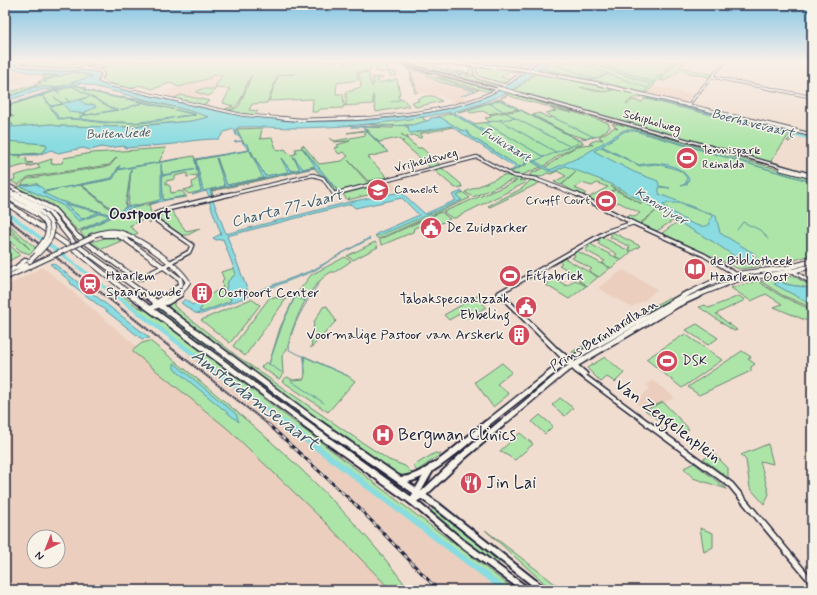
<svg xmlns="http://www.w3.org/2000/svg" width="817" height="595" font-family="Mynerve,sans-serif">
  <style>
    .built { fill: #ebcebd; fill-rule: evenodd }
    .green { fill: #ade5a9; stroke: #688472; fill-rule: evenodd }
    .water { fill: #8adce0; stroke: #60929e; fill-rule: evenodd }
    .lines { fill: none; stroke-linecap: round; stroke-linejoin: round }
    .stream { stroke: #60929e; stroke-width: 1 }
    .canal-far3 { stroke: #8adce0; stroke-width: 2.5 }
    .canal-far2 { stroke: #8adce0; stroke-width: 3.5 }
    .canal-far1 { stroke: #8adce0; stroke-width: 4.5 }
    .canal { stroke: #8adce0; stroke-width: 6 }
    .minor-far4-casing { stroke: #22223b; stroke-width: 3.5 }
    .minor-far3-casing { stroke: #22223b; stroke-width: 4.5 }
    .minor-far2-casing { stroke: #22223b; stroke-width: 5.5 }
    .minor-far1-casing { stroke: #22223b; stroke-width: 7 }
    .minor-casing { stroke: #22223b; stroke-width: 8 }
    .major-far4-casing { stroke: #22223b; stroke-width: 4 }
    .major-far3-casing { stroke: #22223b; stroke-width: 5 }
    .major-far2-casing { stroke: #22223b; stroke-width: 6 }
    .major-far1-casing { stroke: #22223b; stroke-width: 8 }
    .major-casing { stroke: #22223b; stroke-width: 10 }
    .highway-casing { stroke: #22223b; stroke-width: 2.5 }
    .minor-far4 { stroke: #f7f3e8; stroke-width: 2 }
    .minor-far3 { stroke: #f7f3e8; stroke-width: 2.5 }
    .minor-far2 { stroke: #f7f3e8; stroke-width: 3 }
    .minor-far1 { stroke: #f7f3e8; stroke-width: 4 }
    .minor { stroke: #f7f3e8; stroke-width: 5 }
    .major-far4 { stroke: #f7f3e8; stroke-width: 2.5 }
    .major-far3 { stroke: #f7f3e8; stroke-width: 3 }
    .major-far2 { stroke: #f7f3e8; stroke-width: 4 }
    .major-far1 { stroke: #f7f3e8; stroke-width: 5 }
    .major { stroke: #f7f3e8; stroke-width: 6 }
    .highway { fill: #f7f3e8; fill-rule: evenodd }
    .rail-far1-casing { stroke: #22223b; stroke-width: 2 }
    .rail-casing { stroke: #22223b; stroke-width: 3 }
    .rail-far1 { stroke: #f7f3e8; stroke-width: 1; stroke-dasharray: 1.5; stroke-linecap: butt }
    .rail { stroke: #f7f3e8; stroke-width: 1.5; stroke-dasharray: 4.5; stroke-linecap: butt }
    .major-bridge-far1-casing { stroke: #22223b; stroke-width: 4; stroke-linecap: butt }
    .major-bridge-casing { stroke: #22223b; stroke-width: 6; stroke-linecap: butt }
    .highway-bridge-casing { stroke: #22223b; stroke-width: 4.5; stroke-linecap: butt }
    .major-bridge-far1 { stroke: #f7f3e8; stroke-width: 2.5 }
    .major-bridge { stroke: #f7f3e8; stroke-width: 4 }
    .highway-bridge { stroke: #f7f3e8; stroke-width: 3 }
    .labels { text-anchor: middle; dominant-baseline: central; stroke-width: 3; stroke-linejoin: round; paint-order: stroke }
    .far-street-label { font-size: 12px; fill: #22223b; stroke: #f7f3e8 }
    .far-poi-label { font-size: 12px; fill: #22223b; stroke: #f7f3e8; text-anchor: start }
    .far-water-label { font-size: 13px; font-style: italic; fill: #415a6d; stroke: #f7f3e8 }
    .poi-label { font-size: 14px; fill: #22223b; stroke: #f7f3e8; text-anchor: start }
    .street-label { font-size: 14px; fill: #22223b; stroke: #f7f3e8 }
    .water-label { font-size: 15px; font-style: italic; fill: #415a6d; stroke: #f7f3e8 }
    .quarter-label { font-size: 16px; font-weight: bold; fill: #22223b; stroke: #f7f3e8 }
    .near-street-label { font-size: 17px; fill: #22223b; stroke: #f7f3e8 }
    .near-poi-label { font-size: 17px; fill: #22223b; stroke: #f7f3e8; text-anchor: start }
    .near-water-label { font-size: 18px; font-style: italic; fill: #415a6d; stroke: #f7f3e8 }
  </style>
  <rect width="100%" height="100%" fill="#f0ddcf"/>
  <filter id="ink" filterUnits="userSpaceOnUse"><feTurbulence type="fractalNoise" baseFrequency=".025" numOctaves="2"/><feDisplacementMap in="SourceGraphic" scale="8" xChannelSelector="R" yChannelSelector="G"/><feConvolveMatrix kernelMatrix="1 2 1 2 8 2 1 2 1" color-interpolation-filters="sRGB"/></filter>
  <g filter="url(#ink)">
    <g class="built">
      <polygon points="5,68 36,75 36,76 5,84"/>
      <polygon points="410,68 424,73 436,80 474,90 461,96 470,101 457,104 440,95 434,96 428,93 416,93"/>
      <polygon points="212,75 223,75 214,89 201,88 196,92 207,96 201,99 182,95 172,99 165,97 169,95 166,94 170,92 165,91 210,78"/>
      <polygon points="654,86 693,95 684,103 648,94"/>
      <polygon points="392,181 398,189 397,190 358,198 352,191"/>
      <path d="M43,267L231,426L401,590H5V287ZM34,537H58V561H34Z"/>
      <polygon points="623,270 657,289 645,300 631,307 598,288"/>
      <polygon points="189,354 319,452 500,590 440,590 328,476 269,423 187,356"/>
      <polygon points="653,380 675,398 664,403 689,428 677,434 635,403 650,388 646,385"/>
    </g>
    <g class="green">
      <polygon points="31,61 52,61 50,62 63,65 90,61 82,68 56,71 19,64"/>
      <path d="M96,61L92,64L102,65L108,61H220L219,62L221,61H344V64L348,63L347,61H345H391L425,70L434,77L457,84H455L479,90L475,91L437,81L421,72L410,69L417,92L415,93L412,81L409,80L412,79L408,68L429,73L393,63H391V66H387L388,71L396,72L397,76H390L389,72H376V69L370,68V72H357L358,80L337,83L336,94H343L344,105H346V91H353L354,89L361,87L359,73L368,72L372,86L375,83H373V77L383,78H378L379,83L397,79L400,94L398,95L399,99H403L409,106L376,112L373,95V104L343,106V108L320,109L318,112H312L313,99L269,101L278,75L294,74L278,75L267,103L252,104L249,110L258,111L254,115L229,112L239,106L252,75C243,85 243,113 223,110L233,106L223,103L230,89L216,88L212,94L208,96L196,92L201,89H214L222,75H212L210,78L179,87L170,83L153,89L139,85L130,89L103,82L102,79L105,73L95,70L106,68L90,65Z"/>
      <polygon points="400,61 420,61 472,67 475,75 457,71 469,73 469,67 438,64 433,67 469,75 466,76 475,76 501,86 500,87 463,78 457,74 462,75 436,71"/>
      <polygon points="428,61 536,61 532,64 521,62 515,66 523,64 520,67 527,67 523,69"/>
      <polygon points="551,61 645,61 649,62 648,63 652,63 654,61 675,61 647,93 562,73 549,71 643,94 537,72 539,69 542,71 541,70"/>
      <polygon points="677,61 686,61 679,67 712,74 710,77 679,71 665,81 660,80"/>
      <path d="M480,66L523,71L521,72L510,71L501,77L511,80C505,82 512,82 505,83C497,85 483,80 476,75V67Z"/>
      <polygon points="74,72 92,76 63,86 50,88 36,86 5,98 5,96 10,92 41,83 38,82 46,78 42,76 58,75 43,81 47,82 48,79"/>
      <path d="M537,73L612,89L606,92L580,87C592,91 604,94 615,89L643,96C633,101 637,93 626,104H628L632,100L642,102L645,99L643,97L646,96L794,132L796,133L653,99H646L794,135L795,136L789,142L787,141L792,136L789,135L771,161L812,174L513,91Z"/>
      <polygon points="437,77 458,79 496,89 489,92"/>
      <path d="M74,85L86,88L84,90L119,98L139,99L201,113L209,117L192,121L121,127L56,126L52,124L12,127L11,124H5V111L14,117L5,109V107ZM73,103L76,106L93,104L96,107L83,113L70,112L68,108L75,106Z"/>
      <path d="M509,93L603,121L608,123L610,127C587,152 558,127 533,115L539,113L549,118L552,117L546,113L556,111L550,108L572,113C551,106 521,101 508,95L501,98Z"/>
      <polygon points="181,95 210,101 203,105 172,99"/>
      <polygon points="426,96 433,96 442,101 416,107 412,102 419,101 417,99"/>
      <polygon points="500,99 519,109 488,114 483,111 471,113 467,110 458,112"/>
      <polygon points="521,110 583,142 583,143 559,155 543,167 472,124 490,122 485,118 492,117 489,115"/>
      <polygon points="452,113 541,167 522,175 509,173 527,164 519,167 440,117 433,118"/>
      <polygon points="424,117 423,119 428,121 412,125 404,125 416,133 447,126 453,127 419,134 422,137 420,138 413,135 407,136 409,139 401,134 418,148 422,148 441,166 432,169 402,142 404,141 401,141 398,138 379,142 368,132 370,132 365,127 393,128 394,126 363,124"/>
      <path d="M612,124H619L812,179V255L780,264L739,269L662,233L676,223L672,221L657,231L641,224L656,211L639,224L626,217L630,215L635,217L640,213L618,202L611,206L613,202L606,206L596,201L606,196L615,201L606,195L615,190L642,204L611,186L615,189L593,201L588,198L608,187L597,183L592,186L582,183L575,188L586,193L583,196L562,185L576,172L561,185L554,182L566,176L557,171L551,174L547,173L541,177L530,176V174L543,168L553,172L562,167L561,166L551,170L544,168C558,160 575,141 593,145L589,143L599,139L603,140L599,137L615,127L618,129Z"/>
      <polygon points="262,128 260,139 272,138 277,151 285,149 290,155 296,154 295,152 297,152 295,149 302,148 316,166 303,169 293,157 300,169 291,171 281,158 289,172 265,176 251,151 263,178 227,185 217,158 225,186 203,191 196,160 250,150 248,145 244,144 237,129"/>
      <polygon points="365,130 388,152 368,157 387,177 368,181 348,160 367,182 389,177 390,176 390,178 337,191 335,191 314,168 212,191 213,197 210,191 316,167 337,190 301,146 303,145 319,164 342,161 348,156 343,152 339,154 334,148 339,147 337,145 350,141 334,142 329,138 335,141 366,135 363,131 347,133"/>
      <polygon points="5,140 47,144 47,148 42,153 24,154 19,158 27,159 26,162 33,163 5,170 5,155 21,155 5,154"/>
      <polygon points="166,148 159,162 194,156 201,191 189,194 183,190 193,188 192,182 197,179 196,175 187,177 187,173 175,176 175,179 166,181 166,184 170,186 171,193 182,191 187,197 163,200 162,171 161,200 128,207 131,169 125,208 117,213 82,185 113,179 119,166 112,178 73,186 80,185 115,213 112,215 60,201 42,193 53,190 45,191 37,184 21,185 27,179 31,178 110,166 117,157 109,165 28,177 18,185 11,181 15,179 14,176 40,168 38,164 27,167 52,159 51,164 62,163 64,158 92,153"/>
      <polygon points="442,168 461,184 462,187 455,188 434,170"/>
      <polygon points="504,175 521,179 519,181 525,180 525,183 455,218 452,218 443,212 517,181 512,180 473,197 465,192"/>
      <polygon points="531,180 541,182 490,207 488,206 521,189"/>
      <polygon points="21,186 62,205 79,221 101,213 110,216 78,231 53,205 16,187"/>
      <polygon points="370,187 375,193 348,200 350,197 347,200 343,194"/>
      <polygon points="463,192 470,198 378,239 375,236 461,200 457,196"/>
      <polygon points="159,202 149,205 151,213 154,214 149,218 153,221 149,223 145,219 129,226 138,233 132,236 118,230 84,237 80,232 129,209"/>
      <polygon points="64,203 100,212 82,219"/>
      <polygon points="170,209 186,231 201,228 188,235 182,235 156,217"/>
      <polygon points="441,212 450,219 439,224 434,219 433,221 414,228 413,232 382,245 379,240"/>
      <polygon points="5,221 36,248 30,254 21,251 5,238 5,228 30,249 5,224"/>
      <polygon points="612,232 640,246 632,251 628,249 630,247 610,237 612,235 610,234"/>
      <polygon points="602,237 631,252 622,260 615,256 617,254 598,244 600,241 597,240"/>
      <polygon points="105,238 115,238 121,241 102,249 91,242"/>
      <polygon points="5,240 20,255 5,263"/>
      <polygon points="375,242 378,247 353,260 347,256"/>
      <polygon points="590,244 621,260 611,268 602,263 605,261 585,250 589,247 587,246"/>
      <polygon points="577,251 610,268 599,277 589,271 592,269 572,258 575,256 573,253"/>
      <path d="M345,257L351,261L335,272H331C311,283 298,313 291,334C288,344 289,348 282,356L283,374L279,379L261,367L266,362L269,364L280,328L295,296L311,275Z"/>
      <polygon points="564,258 598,277 587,286 578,280 581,278 559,265 562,263 559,261"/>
      <polygon points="235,268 236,274 228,281 226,289 231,301 204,312 199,311 209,297 208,296 223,287 222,281 224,279 221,272"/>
      <path d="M794,276L812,287V290C802,284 790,288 781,281L775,284L812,305V308L782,295L760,281Z"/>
      <polygon points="555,279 567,286 575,280 586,286 569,299 546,285"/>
      <polygon points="757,281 781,296 812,310 812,323 774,307 782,304 766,294 751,301 731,288"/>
      <polygon points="110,286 138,307 150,312 515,590 504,590 107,288"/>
      <polygon points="479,295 485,299 481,302 486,307 468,318 461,313 449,320 444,315"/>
      <polygon points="739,296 745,300 716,314 737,330 734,331 699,307 705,305 709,308"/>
      <polygon points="270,297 286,299 245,356 233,346"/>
      <polygon points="668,298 672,300 574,354 572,352"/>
      <polygon points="251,299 260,305 230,343 201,320"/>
      <polygon points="174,300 174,306 238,357 354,437 389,460 405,466 413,474 404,476 396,473 254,374 169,307 169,303"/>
      <polygon points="327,306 336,321 311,348 314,322 323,307"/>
      <polygon points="161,308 278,398 408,489 299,414 161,312 159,310"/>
      <polygon points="697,324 718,338 708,345 686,330"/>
      <polygon points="685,334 722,360 682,388 646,359"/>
      <path d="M150,341C243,415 338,493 409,590H391L322,519L228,429L132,351L142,343Z"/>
      <polygon points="742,351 751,357 748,359 755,364 751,367 751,371 699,395 688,387"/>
      <polygon points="304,356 348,376 355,381 328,412 282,381 287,377 293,380 304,379 305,373"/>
      <polygon points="605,357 624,373 615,382 607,377 601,382 587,368"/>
      <polygon points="502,363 512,372 497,384 509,394 493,407 475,382"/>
      <polygon points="560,398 573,408 565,416 552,405"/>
      <polygon points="663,402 689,429 678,434 645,410"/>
      <polygon points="540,415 553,426 545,434 532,422"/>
      <polygon points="520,433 533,444 515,460 500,451"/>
      <polygon points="768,444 773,464 760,461 769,494 764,504 750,488 746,460 741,455"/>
      <polygon points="435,453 441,454 417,471 413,466"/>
      <polygon points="714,454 728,468 728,478 703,459"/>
      <polygon points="694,463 727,489 693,478 684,468"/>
      <polygon points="434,507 499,562 497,565 430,512"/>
      <polygon points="700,528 713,533 713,547 704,552"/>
      <polygon points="485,530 563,590 552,590"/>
    </g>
    <g class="water">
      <path d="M539,61H549L520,85L504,94L480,104L453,112L550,170L582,156L624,130H635L812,182L635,131H625L602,146L639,165C654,161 680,163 689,179L687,184L681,186L686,183L687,178L681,171L669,167L656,164L640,166L601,147L594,151L634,172L658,181L659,186L670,188L659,187V194L716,216L720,233L755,254L756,256L751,265L746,264L715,243L633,196L611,184L565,166L553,172L548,171L450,112C401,122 349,127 299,128C278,128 258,126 239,127L236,129V132L242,138H241L236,135L234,129L224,132L219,139C204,139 186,141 175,144L125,148V146L106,148L102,147L90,150L83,148L58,153L51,150L38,155H5L39,154L47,148L46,144L5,141V124H13L12,127L53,124L56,126L128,127L192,121L209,117L187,110L80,83L5,106L59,88L42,90L5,101V98L35,87H60L92,76L74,72L48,79L47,82H44L46,79L58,75H41L5,67V62C19,65 34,70 48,71C65,72 84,65 101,73L97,81L105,85C148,95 191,107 235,114C307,127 438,125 503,88C516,81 527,70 539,61ZM669,203H678L712,215L713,217L709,220L710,224C699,233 673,212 663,205Z"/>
      <path d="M74,85L86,88L85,90C122,98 158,106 195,114L196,115H194L132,123C128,123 123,121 119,122C114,122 109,123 103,123C88,121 74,118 58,119L43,96L36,97L45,94L43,95L51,106L62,104L61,103L54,97L62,103L70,102L65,98L70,102L89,97L80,100L85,104L95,105L96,107L83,113L87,115L115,110L72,86L56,91L60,93L56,91L46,94L70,86H72L116,110H119L80,116L82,119C107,123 140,125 165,120C170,119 175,117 180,116C185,115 190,116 195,115L145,102L121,110L144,102L123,97L118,98L84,90L86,88ZM63,104L70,112L86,114L80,116V119L59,118L51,107Z"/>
      <polygon points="645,98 653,99 796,134 785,133"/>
      <path d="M440,117L461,130L467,131L469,135L519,167L525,164L524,162L527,164L508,172L516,168L451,126L411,133L409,132L408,126C403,125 371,126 363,127L388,152L362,127H351L412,125L430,120V118Z"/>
      <polygon points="241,141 248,145 250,150 246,151 197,159 196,160 203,191 225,186 216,158 227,185 263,178 250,151 265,176 288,172 281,158 291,171 300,169 293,156 303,169 315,166 302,147 337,190 315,167 210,190 212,197 210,197 206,191 192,195 201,191 197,169 162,176 163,200 185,196 149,204 161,199 161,164 162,175 197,169 195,159 249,150 241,141 234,142"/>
      <path d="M179,159L118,170L113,179L42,192L60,201L112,215L127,207L144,204L129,209L83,230H81L110,216L101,213L79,221L62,205L20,186L37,184L46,191L112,178L120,165L118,169ZM64,204L99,212L82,219Z"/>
      <polygon points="462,191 463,192 457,196 462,200 378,236 376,234 419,215 402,198 355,208 351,204 227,236 249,294 313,270 369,238 370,239 340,254 314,271 202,314 195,313 181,303 185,299 192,305 208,296 209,297 199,311 202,312 231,301 226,289 228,281 236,274 223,239 216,240 213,238 221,234 209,201 213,200 226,234 349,202 401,192 425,214 456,200 452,195"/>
      <polygon points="53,263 150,338 142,339 70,283 71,282 50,264"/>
      <path d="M780,281C790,288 801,284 812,290V305L774,284Z"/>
      <polygon points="174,363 236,414 239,422 174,369"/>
    </g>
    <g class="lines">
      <g class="stream">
        <polyline points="553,61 544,69 644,93 661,73"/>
        <polyline points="572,61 579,64"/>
        <polyline points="584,61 651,84"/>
        <polyline points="593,61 653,82"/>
        <polyline points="467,63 516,66 523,61"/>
        <polyline points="581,64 647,88"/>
        <polyline points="557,65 594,79 608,74"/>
        <polyline points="387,82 396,79"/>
        <polyline points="440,82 475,91 461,96"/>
        <polyline points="391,102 403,99"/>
        <polyline points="490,104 499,100 518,109"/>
        <polyline points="550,108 554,108"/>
        <polyline points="520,110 578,140 577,144 534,161"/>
        <polyline points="466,111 489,103 503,111"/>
        <polyline points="548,115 594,137"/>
        <polyline points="515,118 569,146"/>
        <polyline points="500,120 515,118 505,112"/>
        <polyline points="359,126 366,126"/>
        <polyline points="581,139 594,137"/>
        <polyline points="544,157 485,123 499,120 556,152"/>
        <polyline points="81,185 116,213"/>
        <polyline points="126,208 131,169"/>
        <polyline points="737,230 743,222 762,231 768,239"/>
        <path d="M320,281C307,302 290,325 289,350L348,376"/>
        <polyline points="304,356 305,373"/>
        <polyline points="281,372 269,364 283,323 295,297 306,301"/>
        <polyline points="291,381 324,403"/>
      </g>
      <polyline class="canal-far3" points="791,134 812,139"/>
      <polyline class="canal-far2" points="5,211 115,295"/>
      <polyline class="canal-far1" points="114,294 287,425"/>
      <polyline class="canal" points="286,424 505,590"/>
      <g class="minor-far4-casing">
        <g id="minor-far4">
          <polyline points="5,61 45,70 89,69 100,71 103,74 100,81 109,85 243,115 292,119"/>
          <polyline points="474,65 476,75 479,78 504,85"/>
          <polyline points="83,68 93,61"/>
          <polyline points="713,77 812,97"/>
          <path d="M693,99L688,106C699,90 713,77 725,61"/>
          <path d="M355,119C400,115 461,111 502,87C514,80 525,70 536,61"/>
        </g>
      </g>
      <g class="minor-far3-casing">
        <g id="minor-far3">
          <polyline points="280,118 301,120 365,118"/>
          <polyline points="535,179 578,195"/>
          <polyline points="227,195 313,175 323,178 334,194 477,157 514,176 537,179"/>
        </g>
      </g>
      <g class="minor-far2-casing">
        <g id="minor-far2">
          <polyline points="576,194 633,223 704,255 742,278"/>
          <polyline points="169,263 189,252 192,245 153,218 155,214 168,209 231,194"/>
          <polyline points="791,270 812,283"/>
          <polyline points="501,295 499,293 608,231 633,223"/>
        </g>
      </g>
      <g class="minor-far1-casing">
        <g id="minor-far1">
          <polyline points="500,294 577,371 650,425"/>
          <polyline points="557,350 585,374"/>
        </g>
      </g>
      <g class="minor-casing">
        <polyline id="minor" points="648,424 731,485 812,582"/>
      </g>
      <g class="major-far4-casing">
        <g id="major-far4">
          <polyline points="426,61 520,69"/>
          <polyline points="536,72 595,83 746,119"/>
        </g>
      </g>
      <g class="major-far3-casing">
        <g id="major-far3">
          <polyline points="742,118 812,135"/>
          <polyline points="781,169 812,177"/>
          <polyline points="5,184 26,195"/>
          <polyline points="5,189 18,195"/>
          <polyline points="10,194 12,195"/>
        </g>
      </g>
      <g class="major-far2-casing">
        <g id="major-far2">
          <polyline points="10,194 41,212"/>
          <polyline points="16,194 49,212 74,243 146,295"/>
          <polyline points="24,194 54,210 77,236 134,277 141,278 169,264"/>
          <polyline points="5,196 37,214"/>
          <polyline points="5,202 78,252 131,295"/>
          <polyline points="104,235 117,235 125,239 180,279 181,284 168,295"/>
          <path d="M91,236C99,233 109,230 118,232C138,237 178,265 188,282L179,295"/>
          <polyline points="18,266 26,260"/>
          <polyline points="5,274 13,269 27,265"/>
          <polyline points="5,278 35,264"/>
          <polyline points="685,295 717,280 744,273 787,268 812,261"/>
          <polyline points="698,295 736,280 793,271 812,266"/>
        </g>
      </g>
      <g class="major-far1-casing">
        <g id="major-far1">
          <polyline points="130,294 307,425"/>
          <polyline points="145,294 321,425"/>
          <polyline points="155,304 170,294"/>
          <polyline points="151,308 167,302 180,294"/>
          <polyline points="485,425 561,365 687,294"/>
          <polyline points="500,425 564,371 678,304 700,294"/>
        </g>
      </g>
      <g class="major-casing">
        <g id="major">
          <polyline points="305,424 412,501 462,543 526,590"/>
          <polyline points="319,424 437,506 543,590"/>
          <path d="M400,480C427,480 466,441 487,424"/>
          <polyline points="412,501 422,495 463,456 501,424"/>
          <polyline points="412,501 431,468"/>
        </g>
      </g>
      <g class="highway-casing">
        <g id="highway">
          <polygon points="392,61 395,61 498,89 496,90"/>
          <polygon points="520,93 812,174 812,176 519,95 519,94"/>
        </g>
      </g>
      <use href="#minor-far4" class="minor-far4"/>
      <use href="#minor-far3" class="minor-far3"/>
      <use href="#minor-far2" class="minor-far2"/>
      <use href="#minor-far1" class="minor-far1"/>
      <use href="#minor" class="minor"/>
      <use href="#major-far4" class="major-far4"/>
      <use href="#major-far3" class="major-far3"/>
      <use href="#major-far2" class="major-far2"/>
      <use href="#major-far1" class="major-far1"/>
      <use href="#major" class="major"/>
      <use href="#highway" class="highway"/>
      <g class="rail-far1-casing">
        <polyline id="rail-far1" points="5,217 269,425"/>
      </g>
      <g class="rail-casing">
        <polyline id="rail" points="268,424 357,506 438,590"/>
      </g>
      <use href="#rail-far1" class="rail-far1"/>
      <use href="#rail" class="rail"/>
      <g class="major-bridge-far1-casing">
        <polyline id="major-bridge-far1" points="520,69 536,72"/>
      </g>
      <g class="major-bridge-casing">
        <g id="major-bridge">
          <path d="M36,251C49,237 54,227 37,214"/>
          <path d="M30,261C46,246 65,230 41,212"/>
          <polyline points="35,264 93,237"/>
        </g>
      </g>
      <g class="highway-bridge-casing">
        <polyline id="highway-bridge" points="498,88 520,94"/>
      </g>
      <use href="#major-bridge-far1" class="major-bridge-far1"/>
      <use href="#major-bridge" class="major-bridge"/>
      <use href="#highway-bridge" class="highway-bridge"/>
    </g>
  </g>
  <linearGradient id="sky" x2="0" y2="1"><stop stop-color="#82c4e5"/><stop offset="0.42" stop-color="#f8f0e9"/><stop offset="1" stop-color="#f8f0e9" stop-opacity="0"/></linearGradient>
  <rect width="817" height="144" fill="url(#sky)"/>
  <defs>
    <g id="stadium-disc" transform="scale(1.15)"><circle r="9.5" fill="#d1495b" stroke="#f7f3e8"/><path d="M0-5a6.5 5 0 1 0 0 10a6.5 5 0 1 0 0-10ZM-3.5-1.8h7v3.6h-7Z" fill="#fff"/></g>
    <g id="school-disc" transform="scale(1.15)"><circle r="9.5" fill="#d1495b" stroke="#f7f3e8"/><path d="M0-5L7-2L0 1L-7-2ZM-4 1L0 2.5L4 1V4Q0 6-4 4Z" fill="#fff"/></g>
    <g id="civic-disc" transform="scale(1.15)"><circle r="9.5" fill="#d1495b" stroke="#f7f3e8"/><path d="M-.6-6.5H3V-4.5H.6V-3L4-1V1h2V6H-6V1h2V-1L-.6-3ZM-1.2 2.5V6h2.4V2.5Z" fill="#fff"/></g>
    <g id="library-disc" transform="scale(1.15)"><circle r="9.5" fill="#d1495b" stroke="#f7f3e8"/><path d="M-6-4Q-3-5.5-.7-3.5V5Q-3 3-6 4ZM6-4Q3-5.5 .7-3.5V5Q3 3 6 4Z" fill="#fff"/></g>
    <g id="station-disc" transform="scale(1.15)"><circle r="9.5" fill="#d1495b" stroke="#f7f3e8"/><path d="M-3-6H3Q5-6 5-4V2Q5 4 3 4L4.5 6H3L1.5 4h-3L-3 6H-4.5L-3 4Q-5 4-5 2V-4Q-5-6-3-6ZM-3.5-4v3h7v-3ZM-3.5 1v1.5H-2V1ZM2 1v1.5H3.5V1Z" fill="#fff"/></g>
    <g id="building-disc" transform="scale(1.15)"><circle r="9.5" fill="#d1495b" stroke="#f7f3e8"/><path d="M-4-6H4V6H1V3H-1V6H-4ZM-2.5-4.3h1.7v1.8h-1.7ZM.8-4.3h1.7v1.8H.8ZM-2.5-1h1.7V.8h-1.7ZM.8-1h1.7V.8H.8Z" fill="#fff"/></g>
    <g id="hospital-disc" transform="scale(1.15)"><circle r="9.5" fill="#d1495b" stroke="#f7f3e8"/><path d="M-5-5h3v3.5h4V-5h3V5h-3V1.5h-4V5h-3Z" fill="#fff"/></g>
    <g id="restaurant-disc" transform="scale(1.15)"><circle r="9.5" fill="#d1495b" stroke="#f7f3e8"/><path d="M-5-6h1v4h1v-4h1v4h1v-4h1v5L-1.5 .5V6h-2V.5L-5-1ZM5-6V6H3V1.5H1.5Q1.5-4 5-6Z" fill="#fff"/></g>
  </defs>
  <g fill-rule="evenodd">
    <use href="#stadium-disc" x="687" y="158"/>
    <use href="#school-disc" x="378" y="190"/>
    <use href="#stadium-disc" x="606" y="201"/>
    <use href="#civic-disc" x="431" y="228"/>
    <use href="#library-disc" x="695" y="269"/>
    <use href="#stadium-disc" x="510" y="276"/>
    <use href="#station-disc" x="90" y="284"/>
    <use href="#building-disc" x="202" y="293"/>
    <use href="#civic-disc" x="526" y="307"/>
    <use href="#building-disc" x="519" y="335"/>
    <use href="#stadium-disc" x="667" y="361"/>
    <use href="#hospital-disc" x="383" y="435"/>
    <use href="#restaurant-disc" x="471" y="483"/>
  </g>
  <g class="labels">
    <g class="far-street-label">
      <text transform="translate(652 122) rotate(16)">Schipholweg</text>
      <text transform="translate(426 161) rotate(-15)">Vrijheidsweg</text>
    </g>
    <g class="far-poi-label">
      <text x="702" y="151">Tennispark<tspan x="702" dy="14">Reinalda</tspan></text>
      <text x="394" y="190">Camelot</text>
      <text x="590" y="201" text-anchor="end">Cruyff Court</text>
    </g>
    <g class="far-water-label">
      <text transform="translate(753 124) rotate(14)">Boerhavevaart</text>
      <text transform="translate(118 134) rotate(-2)">Buitenliede</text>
      <text transform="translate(506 145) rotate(31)">Fuikvaart</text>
      <text transform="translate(661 207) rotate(32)">Kanovijver</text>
    </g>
    <g class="poi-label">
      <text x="446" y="228">De Zuidparker</text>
      <text x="710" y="261">de Bibliotheek<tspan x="710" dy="16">Haarlem Oost</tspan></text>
      <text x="106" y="276">Haarlem<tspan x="106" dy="16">Spaarnwoude</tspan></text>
      <text x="526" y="276">Fitfabriek</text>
      <text x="218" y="293">Oostpoort Center</text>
      <text x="510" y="299" text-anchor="end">Tabakspeciaalzaak<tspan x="510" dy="16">Ebbeling</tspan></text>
      <text x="504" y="335" text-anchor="end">Voormalige Pastoor van Arskerk</text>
      <text x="682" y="361">DSK</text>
    </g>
    <g class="street-label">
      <text transform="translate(604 335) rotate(-32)">Prins Bernhardlaan</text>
    </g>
    <g class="water-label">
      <text transform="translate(287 209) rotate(-14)">Charta 77-Vaart</text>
    </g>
    <g class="quarter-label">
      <text x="140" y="214">Oostpoort</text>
    </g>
    <g class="near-street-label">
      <text transform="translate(668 421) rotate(37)">Van Zeggelenplein</text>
    </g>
    <g class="near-poi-label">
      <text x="398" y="435">Bergman Clinics</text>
      <text x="486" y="483">Jin Lai</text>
    </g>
    <g class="near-water-label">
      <text transform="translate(255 400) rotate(37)">Amsterdamsevaart</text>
    </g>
  </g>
  <rect width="817" height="595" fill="none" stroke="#f7f3e8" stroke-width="20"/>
  <rect x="10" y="10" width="797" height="575" fill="none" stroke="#22223b" stroke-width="1.5" filter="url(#ink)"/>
  <g transform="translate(46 549) rotate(223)"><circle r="19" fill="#f7f3e8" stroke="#a29fa3"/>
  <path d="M0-3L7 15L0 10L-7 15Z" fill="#d1495b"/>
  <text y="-6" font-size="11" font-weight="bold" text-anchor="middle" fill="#22223b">N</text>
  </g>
</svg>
